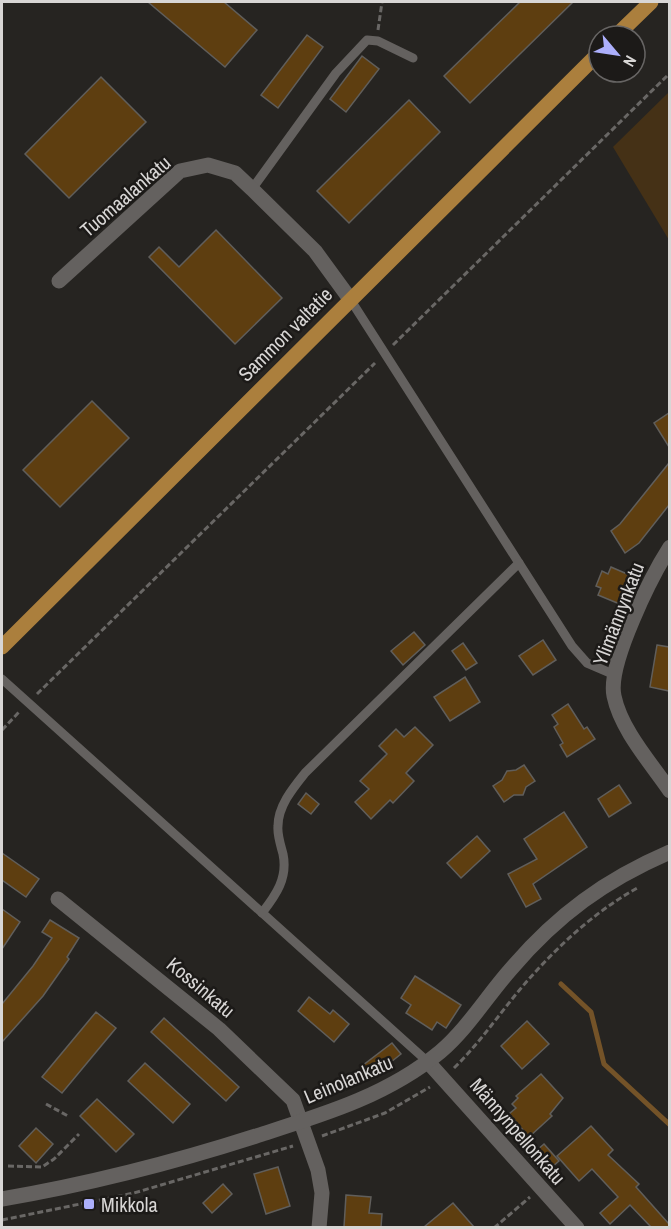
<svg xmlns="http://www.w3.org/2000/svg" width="671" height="1229" font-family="'Archivo Narrow',sans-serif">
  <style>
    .green { fill: #453116 }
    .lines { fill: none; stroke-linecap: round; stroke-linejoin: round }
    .stream { stroke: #745328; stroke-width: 5 }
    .building { fill: #5e3e10; stroke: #605e5b; stroke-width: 1.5 }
    .path { stroke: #696765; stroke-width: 3; stroke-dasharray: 6 3; stroke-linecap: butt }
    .service { stroke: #64615f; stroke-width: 9 }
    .minor { stroke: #64615f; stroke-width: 15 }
    .tertiary { stroke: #64615f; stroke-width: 15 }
    .primary { stroke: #ab7f3d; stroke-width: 15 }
    .poi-dot { fill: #acaffb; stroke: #1c1a18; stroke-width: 2 }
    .labels { text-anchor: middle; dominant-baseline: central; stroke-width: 5; stroke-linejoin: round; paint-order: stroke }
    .street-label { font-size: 20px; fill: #d8d6d5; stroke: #1c1a18 }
    .poi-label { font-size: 20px; fill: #d8d6d5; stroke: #1c1a18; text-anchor: start }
  </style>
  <rect width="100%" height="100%" fill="#262421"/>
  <polygon class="green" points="669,92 669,240 613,147"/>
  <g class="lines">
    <polyline class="stream" points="561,984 591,1012 604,1064 670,1125"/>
  </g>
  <g class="building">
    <polygon points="148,2 224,2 257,30 225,67"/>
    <polygon points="520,2 573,2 470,103 444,76"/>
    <polygon points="307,35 323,47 278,108 261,95"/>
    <polygon points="362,56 379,69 346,112 330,99"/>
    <polygon points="101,77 146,122 69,198 25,154"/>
    <polygon points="409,100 440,132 349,223 317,191"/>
    <polygon points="216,230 282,298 235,344 149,257 159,247 179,267"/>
    <polygon points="92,401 129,438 60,507 23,470"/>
    <polygon points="669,413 669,447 654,423"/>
    <polygon points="669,463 669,505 639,543 625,553 611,531 620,524"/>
    <polygon points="611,567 634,577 622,605 598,595 601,588 596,586 602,571 608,574"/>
    <polygon points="414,632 425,645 403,665 391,651"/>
    <polygon points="543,640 556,660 533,675 519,656"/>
    <polygon points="463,643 477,663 466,670 452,651"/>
    <polygon points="657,645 669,647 669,691 650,687"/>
    <polygon points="465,677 480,702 450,721 434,697"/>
    <polygon points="568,704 584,729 587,727 595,739 567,757 560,745 563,743 554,727 558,724 552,715"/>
    <polygon points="415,727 433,745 406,773 414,781 393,803 390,800 371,819 355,802 369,789 360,781 387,754 379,746 396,729 404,737"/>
    <polygon points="524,765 535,781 526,787 523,795 514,795 504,802 493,786 502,780 507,771 516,770"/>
    <polygon points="619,785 631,803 609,817 598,799"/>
    <polygon points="306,793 319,804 311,814 298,804"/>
    <polygon points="564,812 587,847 533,884 541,899 526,907 508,874 537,859 524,839"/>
    <polygon points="477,836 490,851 461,878 447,863"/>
    <polygon points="2,853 39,879 26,897 2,880"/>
    <polygon points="2,909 20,922 2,949"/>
    <polygon points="50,920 79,938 67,957 69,959 43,996 2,1042 2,1004 33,966 52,938 42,932"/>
    <polygon points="415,976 461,1005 446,1028 437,1022 432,1030 406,1013 411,1005 401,998"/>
    <polygon points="309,997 330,1014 333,1010 349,1024 334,1042 298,1011"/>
    <polygon points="96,1012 116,1028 62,1093 42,1077"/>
    <polygon points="164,1018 239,1087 226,1101 151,1032"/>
    <polygon points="527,1021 549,1044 522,1069 501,1046"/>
    <polygon points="392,1043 401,1054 371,1078 362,1066"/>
    <polygon points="145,1063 190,1104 173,1123 128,1081"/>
    <polygon points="541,1074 563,1098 550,1114 552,1116 529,1137 509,1114 516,1108 512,1104 518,1098 516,1096"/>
    <polygon points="97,1099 134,1134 116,1152 80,1116"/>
    <polygon points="591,1126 613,1150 608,1155 639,1184 636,1187 669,1224 669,1227 651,1227 630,1205 610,1224 600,1213 618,1197 592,1169 579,1181 557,1156"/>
    <polygon points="36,1128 53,1144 36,1163 19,1146"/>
    <polygon points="544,1144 559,1161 544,1174 529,1157"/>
    <polygon points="278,1167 290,1206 266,1214 254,1174"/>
    <polygon points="223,1184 232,1194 212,1213 203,1203"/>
    <polygon points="346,1195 371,1197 369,1213 382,1214 381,1227 344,1227"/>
    <polygon points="453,1203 474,1227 424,1227"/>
  </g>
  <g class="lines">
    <g class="path">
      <polyline points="378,30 382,2"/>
      <polyline points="393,345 670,73"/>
      <polyline points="37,694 375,363"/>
      <polyline points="2,730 20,711"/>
      <path d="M454,1068C482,1041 503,1008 529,979C560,944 597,910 639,887"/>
      <polyline points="46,1104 68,1116"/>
      <polyline points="322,1136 385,1113 430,1087"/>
      <polyline points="8,1166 42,1167 54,1159 79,1134"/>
      <polyline points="2,1220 134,1193 293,1146"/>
      <polyline points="494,1228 530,1197"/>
    </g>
    <g class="service">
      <polyline points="252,189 336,73 367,40 378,41 413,58"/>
      <polyline points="350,299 572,646 587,663 615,675"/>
      <polyline points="2,679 428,1062"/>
      <path d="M262,913C276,895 288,878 283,854C281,846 277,835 278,826C278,806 293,788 305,773L519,563"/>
    </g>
    <g class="minor">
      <polyline points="59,281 180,171 208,165 235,173 252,189 315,251 350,299"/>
      <path d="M670,547C652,575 607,664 614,696C621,730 651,763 670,791"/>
      <polyline points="58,899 219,1029 293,1100 318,1170 322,1193 319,1228"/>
      <polyline points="428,1062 577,1228"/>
    </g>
    <path class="tertiary" d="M2,1199C89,1184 172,1163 256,1136C322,1115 387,1096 440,1052C468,1028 487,996 511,969C557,915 605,880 670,852"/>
    <g class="primary">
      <polyline points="616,36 651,2"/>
      <polyline points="2,647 599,53"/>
    </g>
  </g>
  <rect class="poi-dot" x="83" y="1198" width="12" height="12" rx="3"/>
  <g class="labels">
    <g class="street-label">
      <text transform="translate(125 196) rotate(-41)">Tuomaalankatu</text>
      <text transform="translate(285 334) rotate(-45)">Sammon valtatie</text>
      <text transform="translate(618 614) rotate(-69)">Ylimännynkatu</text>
      <text transform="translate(201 987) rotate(40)">Kossinkatu</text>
      <text transform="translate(348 1079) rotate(-23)">Leinolankatu</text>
      <text transform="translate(518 1131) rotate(49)">Männynpellonkatu</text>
    </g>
    <g class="poi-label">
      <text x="101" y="1204">Mikkola</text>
    </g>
  </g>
  <rect width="671" height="1229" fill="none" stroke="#d8d6d5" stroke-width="6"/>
  <g transform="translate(617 54) rotate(119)"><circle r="28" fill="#1c1a18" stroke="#676564" stroke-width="1.5"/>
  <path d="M0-4.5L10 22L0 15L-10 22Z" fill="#acaffb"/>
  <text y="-9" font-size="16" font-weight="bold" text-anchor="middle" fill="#d8d6d5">N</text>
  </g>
</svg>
